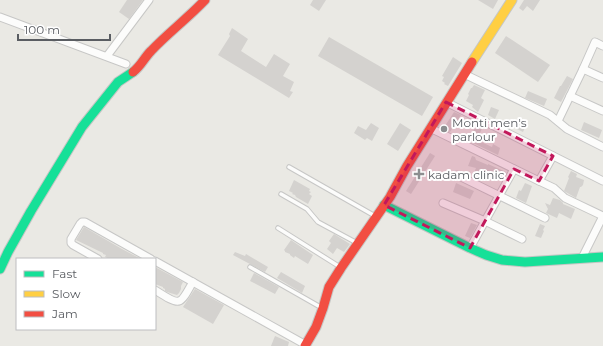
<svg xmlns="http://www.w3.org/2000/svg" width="603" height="346" font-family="Montserrat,sans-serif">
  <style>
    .building { fill: #d4d2cf }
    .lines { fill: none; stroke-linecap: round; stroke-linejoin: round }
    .lane-casing { stroke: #c7c7c6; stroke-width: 5.5 }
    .street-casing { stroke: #c7c7c6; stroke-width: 9 }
    .fast-casing { stroke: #c5c6c4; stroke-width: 11 }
    .slow-casing { stroke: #c5c6c4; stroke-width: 11 }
    .jam-casing { stroke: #c5c6c4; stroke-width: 11 }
    .lane { stroke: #fcfcfb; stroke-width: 3.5 }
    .street { stroke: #fcfcfb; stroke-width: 7 }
    .fast { stroke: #16e098; stroke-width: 9 }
    .slow { stroke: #ffcf43; stroke-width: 9 }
    .jam { stroke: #f24e42; stroke-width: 9 }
    .marked { fill: #c2185b; fill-opacity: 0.2; stroke: #c2185b; stroke-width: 3; stroke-dasharray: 8 5; stroke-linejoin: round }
    .poi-dot { fill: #8c8e90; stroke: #fff; stroke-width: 1.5 }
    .labels { text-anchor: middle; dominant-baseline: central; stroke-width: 4; stroke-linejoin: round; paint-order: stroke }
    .poi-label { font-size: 12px; fill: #5a5d62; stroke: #fff; text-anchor: start }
  </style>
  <rect width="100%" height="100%" fill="#eae9e4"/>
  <g class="building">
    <polygon points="127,0 143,0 129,19 119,12"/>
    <polygon points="313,0 326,0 319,11 310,5"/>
    <polygon points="478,0 498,0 493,9"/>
    <polygon points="524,0 540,0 533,11 527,6 523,11 519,8"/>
    <polygon points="232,28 248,39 241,51 255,60 266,67 274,54 290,64 283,76 294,82 290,91 293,92 289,98 218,55 230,36 229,34"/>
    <polygon points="506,36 550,65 538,82 495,53"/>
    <polygon points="329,37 433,97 422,116 318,56"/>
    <polygon points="453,57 462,63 448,86 444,84 445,83 442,81 444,77 442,76"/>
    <polygon points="567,76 573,79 561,102 554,98 560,86 561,86"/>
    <polygon points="474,85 485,90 481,98 484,100 478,112 472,107 473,105 466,101 469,95 468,94 471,88 472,88"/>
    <polygon points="528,91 547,99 544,106 525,98"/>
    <polygon points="491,107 499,110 495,119 488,115"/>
    <polygon points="454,112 461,115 450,132 443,129"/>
    <polygon points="519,119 527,123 523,132 515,128"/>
    <polygon points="584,122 602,130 599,138 581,130"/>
    <polygon points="371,123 379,128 372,141 367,138 365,140 354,133 358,126 366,130"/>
    <polygon points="400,123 411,130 398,151 387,144"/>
    <polygon points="477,123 483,126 477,140 492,147 493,144 500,148 498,155 469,141"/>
    <polygon points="430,153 435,156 411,194 406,191"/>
    <polygon points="472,156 475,157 476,160 488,165 488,164 506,172 502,180 482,171 478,180 472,177 476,168 468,166"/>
    <polygon points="571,171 577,174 576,177 584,180 583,185 581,187 580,187 576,198 564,191 569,178 568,177"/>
    <polygon points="294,180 310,189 309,191 311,192 309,194 312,196 308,204 296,197 295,195 292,194 293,193 289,191"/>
    <polygon points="456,183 474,191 470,199 453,192"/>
    <polygon points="525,183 532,186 526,203 516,198 519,190 521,191"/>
    <polygon points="553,198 560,200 563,203 563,204 575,209 571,219 559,213 557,218 546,213 548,209 545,203 550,205"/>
    <polygon points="471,223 477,225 470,238 465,236"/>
    <polygon points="540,224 545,226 543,230 544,231 541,238 535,236"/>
    <polygon points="84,227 122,249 141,259 110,259 105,257 106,255 103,254 103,253 76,240"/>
    <polygon points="334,234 350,244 344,252 337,248 333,254 327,249 331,243 329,241"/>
    <polygon points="291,240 313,255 308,264 295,256 294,258 290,255 290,254 285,252 285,251 284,250"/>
    <polygon points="235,252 245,256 246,254 268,267 265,272 233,255"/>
    <polygon points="155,267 183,282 181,286 181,289 179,293 177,295 167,292 165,291 165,289 163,288 163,287 155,284"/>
    <polygon points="281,272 305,286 302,293 277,278"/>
    <polygon points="254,273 279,287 275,294 250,281"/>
    <polygon points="195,289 224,305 213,324 183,307"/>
    <polygon points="275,336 289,342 288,346 271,346"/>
  </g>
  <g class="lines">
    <g class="lane-casing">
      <g id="lane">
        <polyline points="289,167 375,216"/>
        <polyline points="281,194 307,209 318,222 357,243"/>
        <polyline points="278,228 340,267"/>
        <polyline points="250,267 322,308"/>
      </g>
    </g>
    <g class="street-casing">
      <g id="street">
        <polyline points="0,17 126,64"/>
        <polyline points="107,56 149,0"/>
        <polyline points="583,69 603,78"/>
        <polyline points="464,74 550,115 567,129 603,147"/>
        <polyline points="570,96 603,111"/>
        <polyline points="446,102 603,181"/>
        <polyline points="558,121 583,69 595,42 603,46"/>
        <polyline points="430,128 539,181 553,156"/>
        <polyline points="457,175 545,218"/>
        <polyline points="539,181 554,188 565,198 603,216 582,258"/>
        <polyline points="443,203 485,221 522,239"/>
        <polyline points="470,248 514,169"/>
        <polyline points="98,259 73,245 71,243 71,239 80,224 82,222 85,222 151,259"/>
        <polyline points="155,261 306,345"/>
        <path d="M155,290C160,293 174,303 179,301C184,300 190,286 193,282"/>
      </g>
    </g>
    <g class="fast-casing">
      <g id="fast">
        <polyline points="384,205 470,248 486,255 502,260 525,262 603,257"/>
        <polyline points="0,269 8,252 31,211 82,127 118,82 133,72"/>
      </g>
    </g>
    <g class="slow-casing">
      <polyline id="slow" points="472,62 512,0"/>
    </g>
    <g class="jam-casing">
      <g id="jam">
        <path d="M133,72C141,66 144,58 151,51C168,33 188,18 205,0"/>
        <polyline points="305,346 316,327 323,308 329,287 341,268 390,197 407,166 472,62"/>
      </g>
    </g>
    <use href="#lane" class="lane"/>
    <use href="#street" class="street"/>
    <use href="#fast" class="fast"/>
    <use href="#slow" class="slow"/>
    <use href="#jam" class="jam"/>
  </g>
  <path class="marked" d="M446,102L553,156L539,181L514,169L470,248L384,205Z"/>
  <g class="poi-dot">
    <circle cx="444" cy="129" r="4"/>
    <path d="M417 168h4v4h4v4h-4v4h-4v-4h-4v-4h4z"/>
  </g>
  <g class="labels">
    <g class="poi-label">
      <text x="452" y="122">Monti men's<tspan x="452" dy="14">parlour</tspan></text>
      <text x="428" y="174">kadam clinic</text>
    </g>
  </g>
  <rect x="16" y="258" width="140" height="72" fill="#ffffff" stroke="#bdbec0"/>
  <rect x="24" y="271" width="20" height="6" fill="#16e098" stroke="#bdbec0"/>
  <text x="52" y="278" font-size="12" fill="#5a5d62">Fast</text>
  <rect x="24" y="291" width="20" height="6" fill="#ffcf43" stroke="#bdbec0"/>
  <text x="52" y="298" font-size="12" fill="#5a5d62">Slow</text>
  <rect x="24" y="311" width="20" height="6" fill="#f24e42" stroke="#bdbec0"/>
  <text x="52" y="318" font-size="12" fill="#5a5d62">Jam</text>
  <path d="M18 34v6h92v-6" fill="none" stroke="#5a5d62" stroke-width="2"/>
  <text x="24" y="34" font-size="12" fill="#5a5d62" stroke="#ffffff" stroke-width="3" paint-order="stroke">100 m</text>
</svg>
